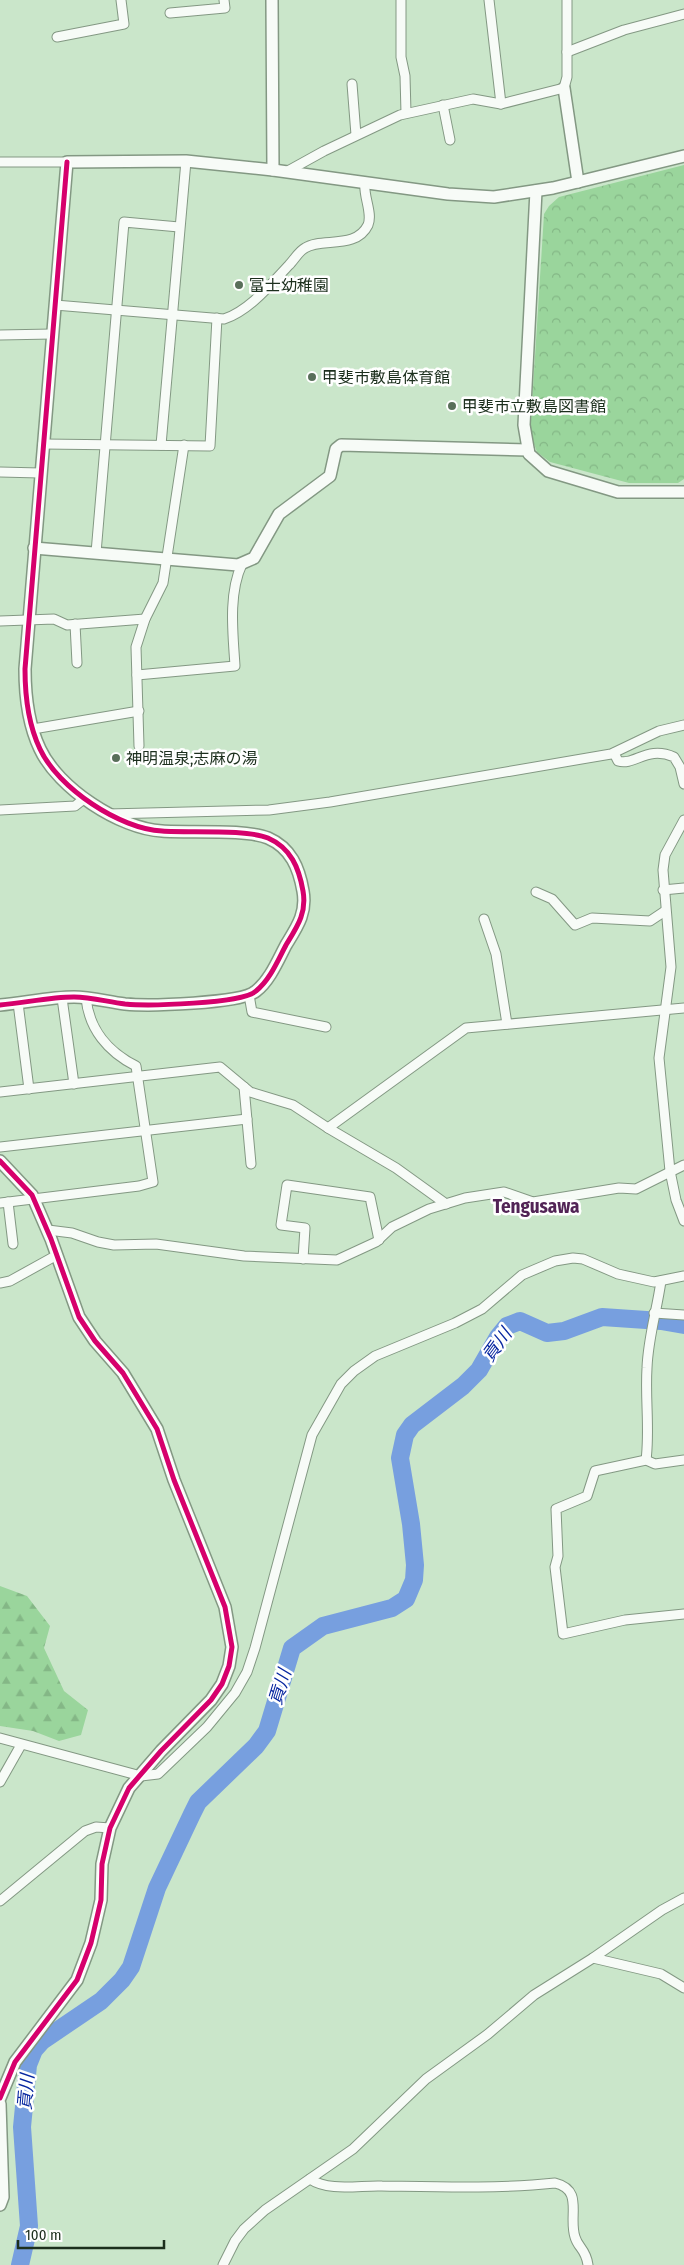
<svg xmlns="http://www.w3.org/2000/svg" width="684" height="2265" font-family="'Fira Sans Condensed','Noto Sans JP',sans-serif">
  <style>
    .forest { fill: url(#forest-firs) }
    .park { fill: url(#park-crowns) }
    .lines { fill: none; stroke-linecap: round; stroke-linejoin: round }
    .river { stroke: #779fdf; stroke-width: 18 }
    .street-casing { stroke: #839883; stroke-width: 11 }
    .secondary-casing { stroke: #839883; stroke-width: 14 }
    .street { stroke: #f7fbf7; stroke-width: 9 }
    .secondary { stroke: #f7fbf7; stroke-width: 11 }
    .cycleway-casing { stroke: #fff; stroke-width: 8 }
    .cycleway { stroke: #d6006c; stroke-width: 5 }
    .poi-dot { fill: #596f5a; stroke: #fff; stroke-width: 2 }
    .labels { text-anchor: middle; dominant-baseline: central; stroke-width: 5; stroke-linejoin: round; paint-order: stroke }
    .poi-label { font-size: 16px; fill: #1c2f1d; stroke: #fff; text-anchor: start }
    .water-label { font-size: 18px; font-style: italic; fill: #0727a0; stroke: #fff }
    .quarter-label { font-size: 19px; font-weight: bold; fill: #522456; stroke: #fff }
  </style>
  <defs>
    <pattern id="forest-firs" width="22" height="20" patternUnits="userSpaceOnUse" patternTransform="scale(1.25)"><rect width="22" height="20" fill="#9ad59c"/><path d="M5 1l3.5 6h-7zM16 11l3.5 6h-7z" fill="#84b786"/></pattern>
    <pattern id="park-crowns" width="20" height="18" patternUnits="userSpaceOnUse" patternTransform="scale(1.25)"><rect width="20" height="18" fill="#9ad59c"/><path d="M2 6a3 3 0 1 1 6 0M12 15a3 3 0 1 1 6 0" fill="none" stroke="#84b786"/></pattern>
  </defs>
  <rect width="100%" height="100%" fill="#cae6ca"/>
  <polygon class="forest" points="0,1586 27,1596 50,1626 44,1648 64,1691 88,1710 81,1735 59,1741 33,1731 0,1726"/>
  <polygon class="park" points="684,165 684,479 678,483 629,483 550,462 537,452 531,436 531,420 544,214 549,206 559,197"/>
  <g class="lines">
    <polyline class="river" points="20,2265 29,2226 22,2127 28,2065 34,2050 42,2041 101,2001 122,1980 131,1967 157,1888 192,1814 198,1802 256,1746 267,1731 292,1648 323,1626 392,1608 406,1599 414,1580 415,1565 411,1524 400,1458 405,1435 412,1425 463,1386 479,1370 498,1337 507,1326 520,1321 547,1333 564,1331 602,1317 661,1321 684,1325"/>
    <g class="street-casing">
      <g id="street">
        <polyline points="401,0 401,57 405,76 406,113"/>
        <polyline points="489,0 501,104"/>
        <polyline points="170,13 225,8 224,0"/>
        <polyline points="57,37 124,24 121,0"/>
        <polyline points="567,52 624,30 684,14"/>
        <polyline points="352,84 356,135"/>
        <polyline points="443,105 450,140"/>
        <polyline points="0,162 67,162"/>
        <polyline points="286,172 324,151 400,115 473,99 501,104 564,88 567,77 567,0"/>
        <path d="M55,305L224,319C249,311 271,284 289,265C294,260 299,251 305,248C321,237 356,250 368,225C373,213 363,196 365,183"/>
        <polyline points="0,335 52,334"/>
        <polyline points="43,444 210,446 217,318"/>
        <polyline points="161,445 186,161"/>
        <polyline points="0,472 40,473"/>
        <polyline points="96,553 124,222 179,227"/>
        <polyline points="0,621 54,619 67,625 145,619"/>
        <polyline points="75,624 77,663"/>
        <path d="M137,675L235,666C233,634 228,594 242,564"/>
        <polyline points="33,729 139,711"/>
        <polyline points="139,746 136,647 145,619 163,583 184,445"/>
        <path d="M614,753L618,761C635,766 647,745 674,757L680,767L684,784"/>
        <polyline points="0,810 75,806 85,798"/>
        <polyline points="108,814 269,810 330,802 611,754 659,731 684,725"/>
        <polyline points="684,820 665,855 663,870 671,967 659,1058 670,1171 676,1200 684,1221"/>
        <polyline points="663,890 684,888"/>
        <polyline points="536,892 552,899 575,925 592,918 650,921 665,911"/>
        <polyline points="484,919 496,954 507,1024"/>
        <polyline points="249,995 252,1012 326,1027"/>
        <polyline points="62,998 74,1084"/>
        <polyline points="18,1003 29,1089"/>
        <polyline points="244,1087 251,1164"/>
        <polyline points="0,1092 220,1067 250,1092 293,1105 328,1128 396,1168 446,1204"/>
        <polyline points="328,1128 466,1028 684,1008"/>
        <polyline points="0,1147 247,1119"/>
        <polyline points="8,1202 13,1244"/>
        <path d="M0,1203L139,1186L153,1182L136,1066C108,1052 89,1029 86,998"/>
        <polyline points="48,1230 72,1233 98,1242 114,1245 156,1244 244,1256 337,1260 376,1242 392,1227 429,1209 465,1198 504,1192 533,1202 619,1188 636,1189 684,1165"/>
        <polyline points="303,1259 305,1228 281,1225 287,1185 370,1197 379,1240"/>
        <polyline points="0,1283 10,1281 57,1255"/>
        <polyline points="654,1313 684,1315"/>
        <path d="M646,1460C650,1429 645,1399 647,1368C648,1338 657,1310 661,1281"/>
        <polyline points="684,1460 655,1464 646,1460 595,1471 587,1496 556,1509 558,1556 555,1567 563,1634 625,1620 684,1614"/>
        <polyline points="0,1738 141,1776 158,1774 207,1727 235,1693 247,1672 255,1648 312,1435 341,1384 354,1371 375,1356 455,1323 482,1309 522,1275 555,1261 573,1258 583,1259 618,1274 654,1282 684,1276"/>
        <polyline points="0,1782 21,1745"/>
        <polyline points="0,1901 85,1831 96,1827 110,1828"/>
        <polyline points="593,1958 661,1974 684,1988"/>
        <path d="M310,2179C329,2192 360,2185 382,2186C440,2187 497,2189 555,2183C584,2190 568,2216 575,2237C578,2248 586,2249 588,2265"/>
        <polyline points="223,2265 235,2241 244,2229 265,2210 353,2149 426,2079 488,2034 534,1995 593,1958 662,1910 684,1898"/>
      </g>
    </g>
    <g class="secondary-casing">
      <g id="secondary">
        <polyline points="272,0 273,170"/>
        <polyline points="564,88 578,182"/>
        <polyline points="536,191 524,425 529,454 548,471 618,492 684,492"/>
        <polyline points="34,548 238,565 254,558 279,514 330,476 336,449 341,445 528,450"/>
        <path d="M0,1005C24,1003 50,997 74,997C91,997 108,1002 125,1004C147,1006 242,1004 256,991C270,980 278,960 286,945C297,927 307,913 303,891C299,868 291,848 268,838C246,829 189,833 162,831C120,829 58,788 40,749C28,724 25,696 25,669L67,162L186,161L273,170L448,194L494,197L553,188L684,156"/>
        <polyline points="0,1161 32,1195 51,1239 79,1317 95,1341 123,1373 157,1429 174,1480 225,1607 232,1647 229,1666 222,1684 211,1700 161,1751 129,1788 110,1828 102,1864 101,1900 91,1943 77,1980 15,2062 0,2098"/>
        <polyline points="0,2104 3,2197 0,2205"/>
      </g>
    </g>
    <use href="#street" class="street"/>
    <use href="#secondary" class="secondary"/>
    <g class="cycleway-casing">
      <g id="cycleway">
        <path d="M0,1005C24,1003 50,997 74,997C91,997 108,1002 125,1004C147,1006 242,1004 256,991C270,980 278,960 286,945C297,927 307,913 303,891C299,868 291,848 268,838C246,829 189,833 162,831C120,829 58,788 40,749C28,724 25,696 25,669L67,162"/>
        <polyline points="0,1161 32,1195 51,1239 79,1317 95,1341 123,1373 157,1429 174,1480 225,1607 232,1647 229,1666 222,1684 211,1700 161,1751 129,1788 110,1828 102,1864 101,1900 91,1943 77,1980 15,2062 0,2098"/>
      </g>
    </g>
    <use href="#cycleway" class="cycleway"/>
  </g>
  <g class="poi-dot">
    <circle cx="239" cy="285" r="5"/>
    <circle cx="312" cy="377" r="5"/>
    <circle cx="452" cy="406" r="5"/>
    <circle cx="116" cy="758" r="5"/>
  </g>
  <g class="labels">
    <g class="poi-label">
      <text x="249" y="285">富士幼稚園</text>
      <text x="322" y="377">甲斐市敷島体育館</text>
      <text x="462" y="406">甲斐市立敷島図書館</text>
      <text x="126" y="758">神明温泉;志麻の湯</text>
    </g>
    <g class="water-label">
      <text transform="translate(497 1345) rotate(-54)">貢川</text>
      <text transform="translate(280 1687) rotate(-73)">貢川</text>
      <text transform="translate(26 2092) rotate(-85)">貢川</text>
    </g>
    <g class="quarter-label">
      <text x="536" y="1206">Tengusawa</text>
    </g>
  </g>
  <path d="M18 2240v8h146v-8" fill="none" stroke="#1c2f1d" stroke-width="2.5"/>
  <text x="25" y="2240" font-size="15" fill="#1c2f1d" stroke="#ffffff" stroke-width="4" paint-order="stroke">100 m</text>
</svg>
